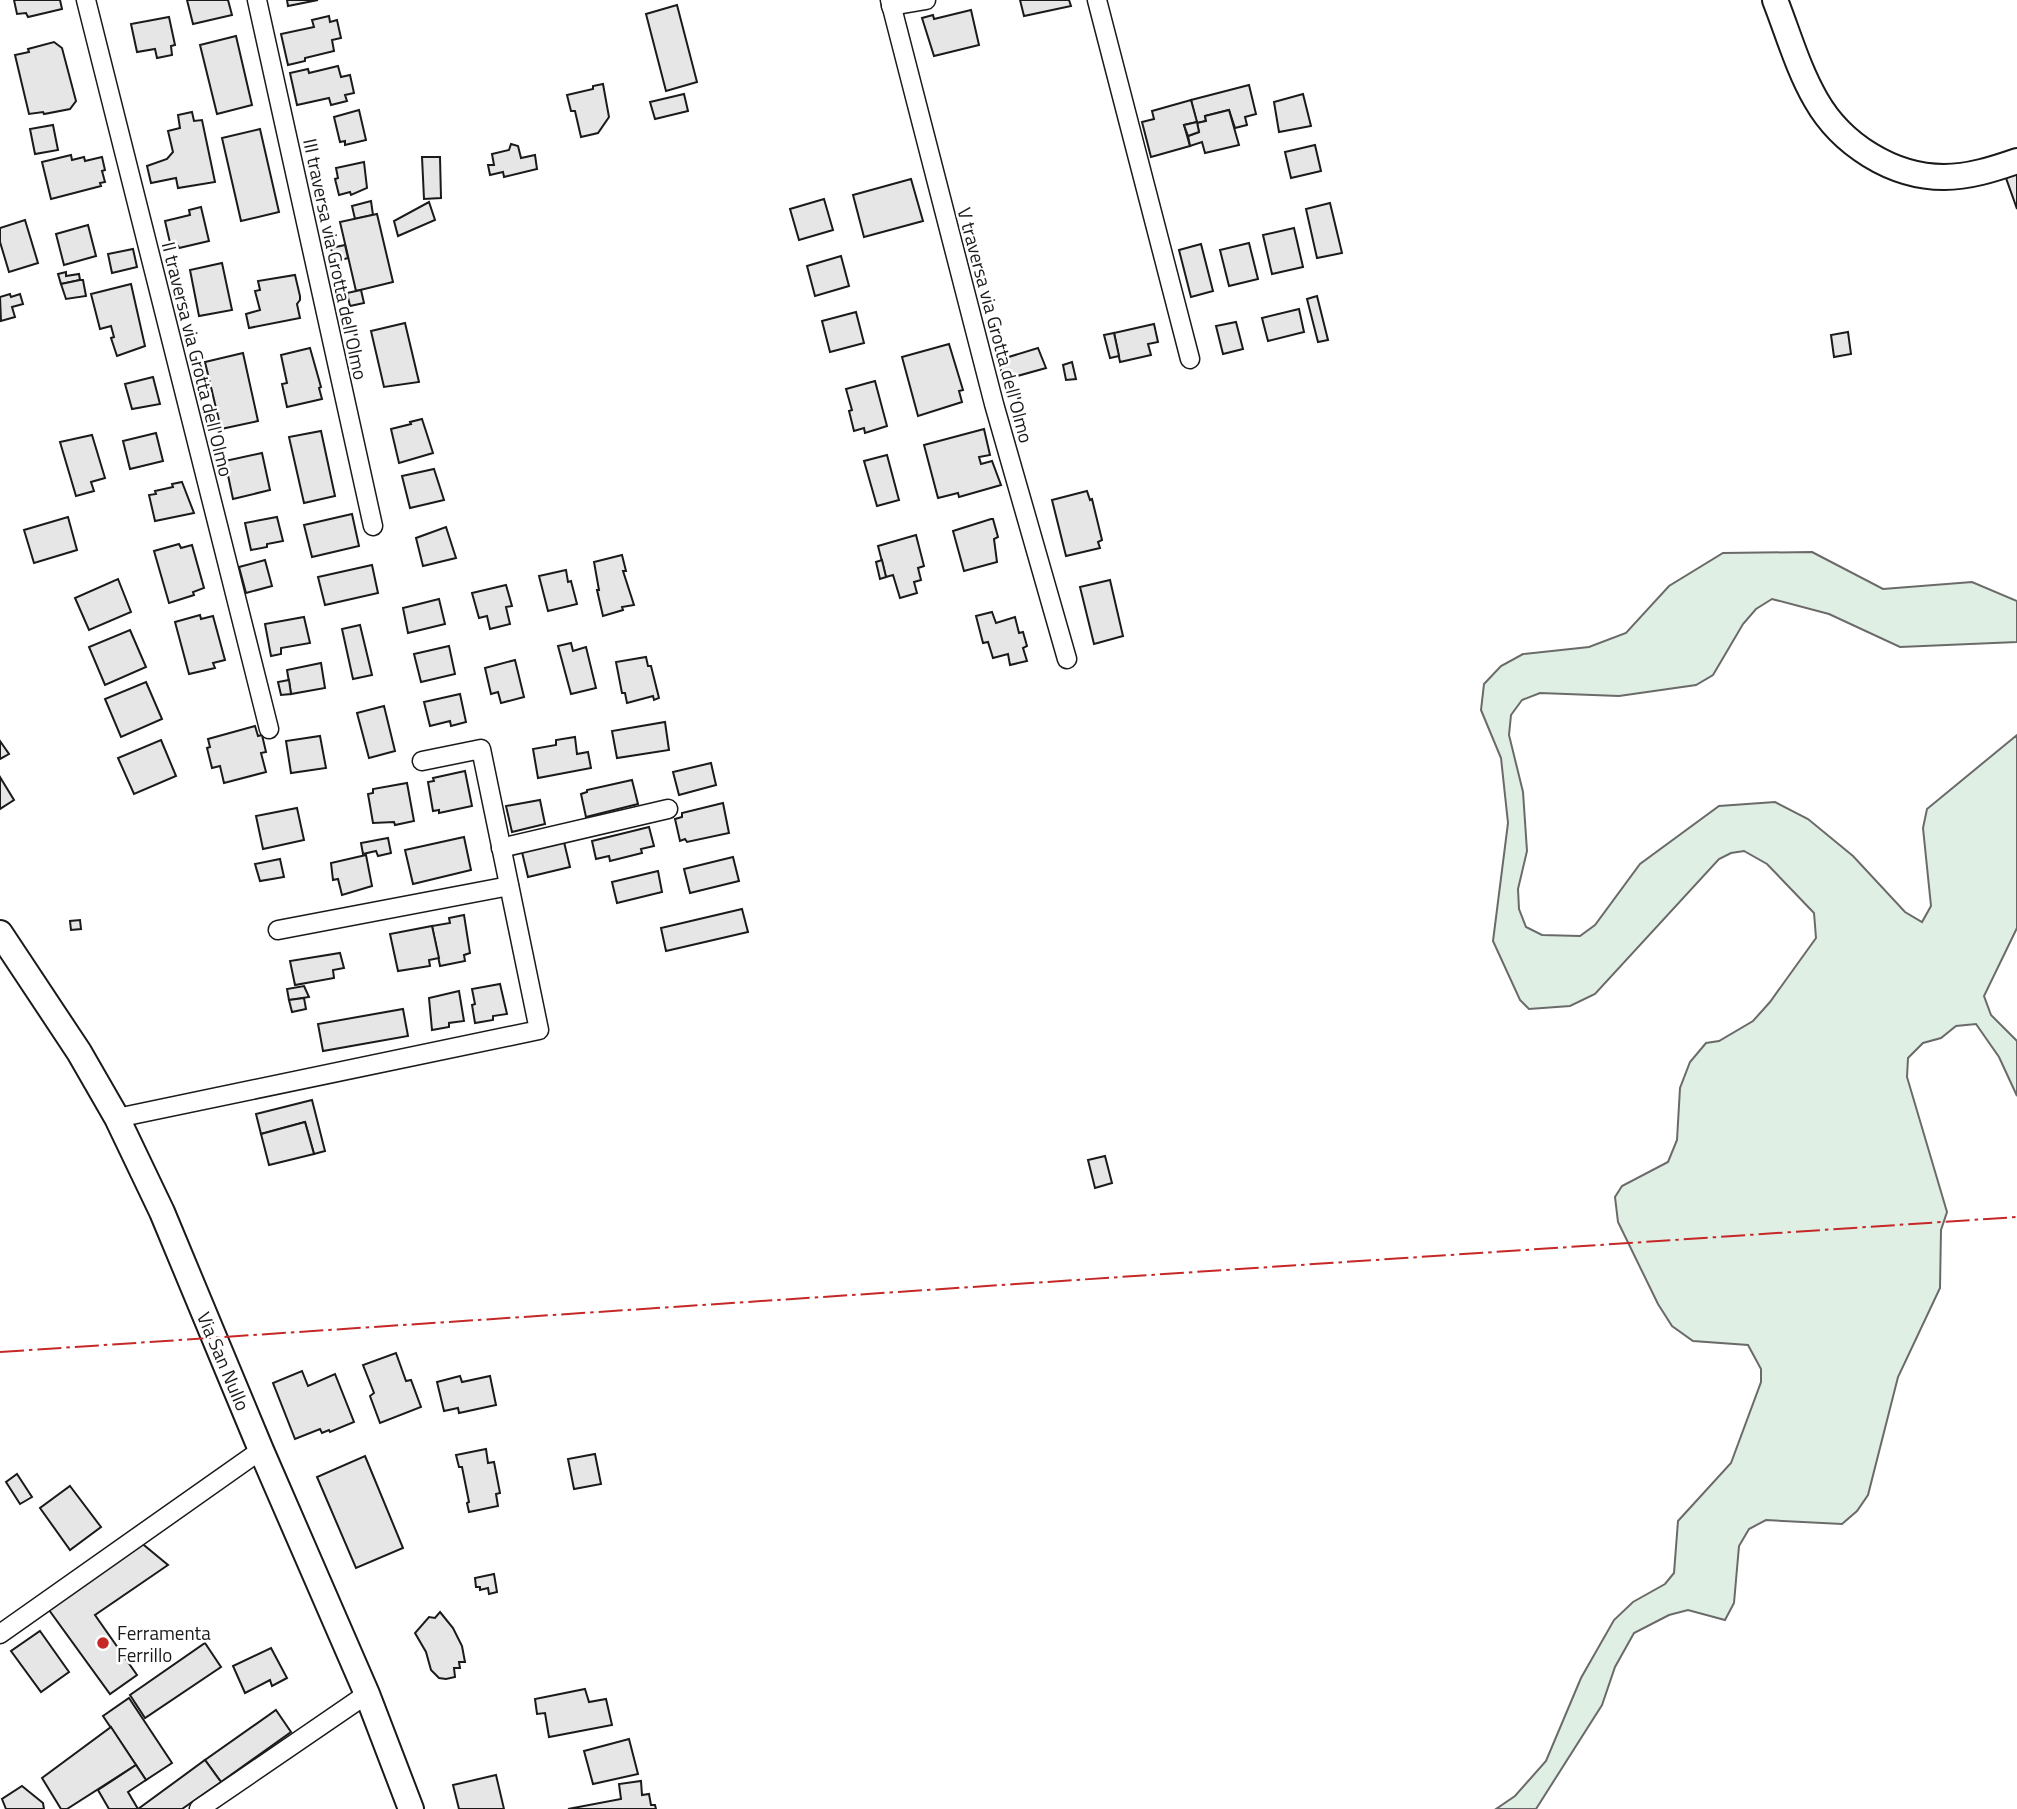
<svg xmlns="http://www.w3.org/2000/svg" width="2017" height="1809" font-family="'Titillium Web',sans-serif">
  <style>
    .green { fill: #e0efe3; stroke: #6a6a6a; stroke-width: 2 }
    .building { fill: #e6e6e6; stroke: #1a1a1a; stroke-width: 2 }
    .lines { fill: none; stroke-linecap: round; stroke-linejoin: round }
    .street-casing { stroke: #1a1a1a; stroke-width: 21 }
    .secondary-casing { stroke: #1a1a1a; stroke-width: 28 }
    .street { stroke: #fff; stroke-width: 18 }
    .secondary { stroke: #fff; stroke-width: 24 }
    .power { stroke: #c62828; stroke-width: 2; stroke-dasharray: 24 5 3.5 5; stroke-linecap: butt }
    .poi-dot { fill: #c62828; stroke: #fff; stroke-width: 2.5 }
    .labels { text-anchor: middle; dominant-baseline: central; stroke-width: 5; stroke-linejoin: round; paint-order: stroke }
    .street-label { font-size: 19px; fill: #1a1a1a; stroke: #fff }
    .poi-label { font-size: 19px; fill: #1a1a1a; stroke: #fff; text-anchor: start }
  </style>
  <rect width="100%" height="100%" fill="#fff"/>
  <polygon class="green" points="1812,552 1883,589 1972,582 2017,601 2017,642 1900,647 1829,614 1772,599 1756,609 1743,624 1713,675 1696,685 1619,696 1540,693 1522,700 1511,715 1509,735 1523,792 1527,851 1518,889 1519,909 1526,927 1542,935 1580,936 1595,925 1640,864 1719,806 1775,802 1808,819 1853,856 1905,912 1922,922 1931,906 1923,828 1927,809 2017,735 2017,928 1984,996 1991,1015 2017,1041 2017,1096 1999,1057 1976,1024 1956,1026 1941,1038 1923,1043 1908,1058 1907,1077 1947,1212 1941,1230 1940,1288 1898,1377 1868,1495 1857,1511 1842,1524 1766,1520 1749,1529 1739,1546 1734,1603 1725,1620 1688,1610 1669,1615 1634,1633 1615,1667 1602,1705 1536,1809 1496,1809 1515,1796 1546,1761 1581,1678 1614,1620 1633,1602 1665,1584 1674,1573 1678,1521 1731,1463 1761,1382 1761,1369 1748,1345 1693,1341 1672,1326 1658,1304 1618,1222 1615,1197 1622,1186 1668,1162 1677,1140 1680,1088 1690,1062 1706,1043 1719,1041 1753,1021 1770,1002 1816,938 1814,913 1767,864 1744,851 1731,853 1719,859 1595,994 1570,1006 1529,1009 1520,1000 1493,941 1508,823 1501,758 1481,710 1484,684 1501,666 1523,654 1589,647 1626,633 1669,586 1723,553"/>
  <g class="building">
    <polygon points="14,0 60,0 62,9 28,17 26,13 17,14"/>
    <polygon points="187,0 228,0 232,15 193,24"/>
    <polygon points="287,0 318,0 288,6"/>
    <polygon points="1020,0 1069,0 1071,6 1024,16"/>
    <polygon points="677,5 697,82 666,91 646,14"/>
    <polygon points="971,10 979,45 934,56 922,18 933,15 934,19"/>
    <polygon points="329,16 330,22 337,20 341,38 332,40 334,51 305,58 305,61 288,65 281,34 314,27 312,20"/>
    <polygon points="169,17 175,45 171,46 172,55 157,58 155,49 137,52 131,24"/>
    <polygon points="236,36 252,105 217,114 200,45"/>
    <polygon points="54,42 62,48 76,101 70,109 44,114 43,112 29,114 15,55 29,52 28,49"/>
    <polygon points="338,66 341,77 350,75 354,93 345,95 347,101 331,105 329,98 297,105 290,73 308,69 309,73"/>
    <polygon points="603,84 609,117 598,133 581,137 575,111 571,111 567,95 593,89 593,86"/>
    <polygon points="1249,85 1256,114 1245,117 1247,125 1235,128 1229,110 1205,116 1206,121 1197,123 1191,100"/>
    <polygon points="684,94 688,111 655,119 650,102"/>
    <polygon points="1303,94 1311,126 1279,132 1274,102"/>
    <polygon points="1191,100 1197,122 1184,125 1190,146 1151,157 1142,122 1154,119 1152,111"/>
    <polygon points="359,110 366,140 345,145 345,141 340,142 334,117"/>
    <polygon points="1229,110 1239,145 1205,153 1202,142 1190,146 1188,136 1199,132 1197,123 1206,121 1205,116"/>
    <polygon points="192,112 194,121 202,120 215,182 178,188 176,178 151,183 147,166 167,159 173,152 168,131 180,128 178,115"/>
    <polygon points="1197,122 1199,132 1188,136 1184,125"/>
    <polygon points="53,125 58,150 35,154 30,129"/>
    <polygon points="260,129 279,212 241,221 222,138"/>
    <polygon points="511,144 518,146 521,158 535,155 537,169 504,177 503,172 490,175 488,165 494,165 492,154 509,150"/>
    <polygon points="1315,145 1321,171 1291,178 1285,152"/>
    <polygon points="71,155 72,160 84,157 85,161 102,157 105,170 102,171 105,182 100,183 101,186 51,199 42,162"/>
    <polygon points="422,157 440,157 441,198 424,199"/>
    <polygon points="364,162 367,188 351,195 350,192 339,195 335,179 338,178 336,168"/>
    <polygon points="2017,174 2017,209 2006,178"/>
    <polygon points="911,179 923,221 864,237 853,195"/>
    <polygon points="824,199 833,230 799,240 790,209"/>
    <polygon points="371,201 373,215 355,219 352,206"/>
    <polygon points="429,202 435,220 398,236 394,221"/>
    <polygon points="1330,203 1342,253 1317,258 1306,209"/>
    <polygon points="201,207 209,241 179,248 178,246 171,247 165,221 190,215 189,210"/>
    <polygon points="377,214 393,282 356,291 340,222"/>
    <polygon points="25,220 38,263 9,272 0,242 0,228"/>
    <polygon points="88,225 96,256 64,265 56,234"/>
    <polygon points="1294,228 1303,267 1272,274 1263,235"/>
    <polygon points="1249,243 1258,279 1229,286 1220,250"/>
    <polygon points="1201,244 1213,291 1191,297 1179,250"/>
    <polygon points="345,245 348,258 334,262 331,248"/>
    <polygon points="133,249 137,267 112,273 108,254"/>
    <polygon points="841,256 849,286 815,296 807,266"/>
    <polygon points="222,263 232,310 199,316 190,270"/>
    <polygon points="66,272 66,276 79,274 80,280 61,284 58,274"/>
    <polygon points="295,275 300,296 300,300 297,304 300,318 249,328 246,314 260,310 255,291 260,290 258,281"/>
    <polygon points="80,280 83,280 86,296 66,299 61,284"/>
    <polygon points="131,284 145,346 117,356 111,338 114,337 111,326 100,329 91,294"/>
    <polygon points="361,290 364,303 350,306 347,293"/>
    <polygon points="10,294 11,297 20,294 23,304 12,307 15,317 1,321 0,297"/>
    <polygon points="1317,296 1328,340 1318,342 1307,299"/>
    <polygon points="1299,309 1304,332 1268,341 1262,318"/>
    <polygon points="856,312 864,343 830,352 822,321"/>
    <polygon points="1236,322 1243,349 1223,354 1216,326"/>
    <polygon points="405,323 419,382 384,387 371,331"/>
    <polygon points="1154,324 1158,342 1148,344 1151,355 1120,362 1114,333"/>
    <polygon points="1848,332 1851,354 1834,357 1831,335"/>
    <polygon points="1114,333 1119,356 1110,358 1104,335"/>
    <polygon points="949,344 963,390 959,391 962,402 918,416 902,357"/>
    <polygon points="310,348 321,387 319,388 322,399 287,407 282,384 287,383 281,355"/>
    <polygon points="1038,348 1046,368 1003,380 999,360"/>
    <polygon points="243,353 258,421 221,429 205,362"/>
    <polygon points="1072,362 1076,379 1066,380 1063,365"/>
    <polygon points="153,377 160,404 132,409 125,384"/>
    <polygon points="875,381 887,426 865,433 864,428 854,431 849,411 852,410 846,389"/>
    <polygon points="422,419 433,453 399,463 391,429 411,424 410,422"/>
    <polygon points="984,429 990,455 979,457 981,464 992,461 1001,485 959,497 958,493 938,498 924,445"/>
    <polygon points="321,431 335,496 304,503 289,437"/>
    <polygon points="156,433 163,461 130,469 123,441"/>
    <polygon points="92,435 105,478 91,482 94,491 76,496 60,442"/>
    <polygon points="262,453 270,490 233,499 225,461"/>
    <polygon points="887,455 899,500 877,506 864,461"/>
    <polygon points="434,469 444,500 410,508 402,476"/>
    <polygon points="182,482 194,513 155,521 149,495 156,494 155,491 173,487 172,484"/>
    <polygon points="1087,491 1090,500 1092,499 1102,540 1098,542 1100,548 1066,556 1052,500"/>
    <polygon points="352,514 359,546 312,557 304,525"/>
    <polygon points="68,517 77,550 34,563 24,530"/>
    <polygon points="277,517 283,541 267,544 267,547 251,550 245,523"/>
    <polygon points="991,519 993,519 998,537 994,539 997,562 964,571 953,531"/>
    <polygon points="446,527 456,558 423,566 416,538"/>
    <polygon points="916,535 924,566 918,568 921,580 914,582 917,593 900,598 893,575 886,577 878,546"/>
    <polygon points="179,544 181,548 192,545 204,588 193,592 194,595 169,603 154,551"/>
    <polygon points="622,555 626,571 623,571 634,605 622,607 623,610 603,616 597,590 599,590 594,562"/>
    <polygon points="265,560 272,586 246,593 239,567"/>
    <polygon points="882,560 886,577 880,579 876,562"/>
    <polygon points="372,565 378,593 325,605 318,577"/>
    <polygon points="566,570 568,582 571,581 577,604 548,611 539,576"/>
    <polygon points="118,579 131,612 89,630 75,598"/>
    <polygon points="1110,580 1123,636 1094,644 1080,587"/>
    <polygon points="506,585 512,606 506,607 510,624 490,629 487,616 479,618 472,593"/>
    <polygon points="439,599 445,624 408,633 403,608"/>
    <polygon points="992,612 996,623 1015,617 1019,633 1023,632 1027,646 1023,648 1027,661 1010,665 1008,654 993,658 988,642 983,643 976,616"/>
    <polygon points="200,615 201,619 213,616 225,660 213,663 215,668 189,674 175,622"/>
    <polygon points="304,617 310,643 281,648 281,654 271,656 265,624"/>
    <polygon points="360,625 372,675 353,679 342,629"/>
    <polygon points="130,630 146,667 105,685 89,647"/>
    <polygon points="571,643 573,651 586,647 596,688 571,694 558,646"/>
    <polygon points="449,646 455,674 421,682 414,654"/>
    <polygon points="646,657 648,666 651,666 659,698 654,700 653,696 627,703 625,693 622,693 616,662"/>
    <polygon points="515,660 524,697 501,703 498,692 491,694 485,668"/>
    <polygon points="321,663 325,688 291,694 287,670"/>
    <polygon points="289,680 291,694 281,695 278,682"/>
    <polygon points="146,682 162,719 121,737 105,699"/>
    <polygon points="460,694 466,722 451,726 450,721 430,726 424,702"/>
    <polygon points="384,706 395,751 369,758 357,713"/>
    <polygon points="665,722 669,750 617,758 612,731"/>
    <polygon points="255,726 258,736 262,735 266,752 261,753 266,772 224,783 220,766 212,768 207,748 210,747 208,739"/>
    <polygon points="320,736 326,768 291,773 286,741"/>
    <polygon points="575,737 577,754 588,752 591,768 538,778 533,749 556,745 556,740"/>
    <polygon points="161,740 176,776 134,794 118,758"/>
    <polygon points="0,741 9,754 0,759"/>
    <polygon points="711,763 716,785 679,795 673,772"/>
    <polygon points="465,771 472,806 439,813 439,810 433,811 428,782 434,781 433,778"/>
    <polygon points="0,777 14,800 0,809"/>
    <polygon points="632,780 638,804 586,817 581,794 587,792 587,790"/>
    <polygon points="407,783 414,821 395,825 394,822 373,823 368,794 373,793 373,789"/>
    <polygon points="540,800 545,824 512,832 506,806"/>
    <polygon points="723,803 729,833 687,842 685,839 680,841 675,819 682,817 682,813"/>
    <polygon points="297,808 304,840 263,849 256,816"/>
    <polygon points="649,827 654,846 641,849 642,853 610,861 609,856 596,859 592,841"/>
    <polygon points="464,837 471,870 413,884 405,850"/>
    <polygon points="388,838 391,853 378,856 376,851 363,854 361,843"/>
    <polygon points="564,842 570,867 528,877 522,852"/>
    <polygon points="366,855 372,886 342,895 338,879 333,880 331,863"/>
    <polygon points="733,857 739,881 690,893 684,869"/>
    <polygon points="280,859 284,877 260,881 255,864"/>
    <polygon points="658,871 662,892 617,903 612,882"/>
    <polygon points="742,909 748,932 666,951 661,928"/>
    <polygon points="464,915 470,953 464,955 465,961 440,966 432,926 450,923 449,918"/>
    <polygon points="80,920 81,929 71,930 70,921"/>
    <polygon points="432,926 439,958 429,960 430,966 398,971 390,934"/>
    <polygon points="340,953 344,968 333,970 334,978 295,985 290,961"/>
    <polygon points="500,984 507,1014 493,1016 493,1020 475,1023 472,1005 475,1004 472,989"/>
    <polygon points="304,986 309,997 289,1000 287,989"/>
    <polygon points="459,991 464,1021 449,1023 449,1027 432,1030 429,998"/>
    <polygon points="304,998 306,1009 292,1012 289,1000"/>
    <polygon points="403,1009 408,1036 323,1051 318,1024"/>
    <polygon points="312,1100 325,1151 314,1154 305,1122 261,1134 256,1114"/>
    <polygon points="305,1122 314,1154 269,1165 261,1134"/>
    <polygon points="1105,1156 1112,1183 1095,1188 1088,1160"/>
    <polygon points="396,1353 406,1381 411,1380 421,1407 380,1423 370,1396 374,1393 363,1365"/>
    <polygon points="302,1371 308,1386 335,1374 354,1422 330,1432 329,1430 322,1433 320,1429 295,1439 273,1383"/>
    <polygon points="460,1376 462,1382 490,1376 496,1405 459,1413 458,1408 444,1411 437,1382"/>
    <polygon points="486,1449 488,1463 494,1462 500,1493 496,1494 498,1506 469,1512 467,1503 469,1502 462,1467 459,1467 456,1455"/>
    <polygon points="595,1454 601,1484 574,1489 568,1459"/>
    <polygon points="365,1456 403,1548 356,1568 317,1477"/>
    <polygon points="17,1474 32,1497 20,1504 6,1482"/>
    <polygon points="70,1486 101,1527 70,1550 40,1508"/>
    <polygon points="139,1541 168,1565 95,1615 137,1675 110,1694 49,1610"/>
    <polygon points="494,1574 497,1592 489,1594 488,1588 480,1590 480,1587 476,1587 475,1578"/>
    <polygon points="440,1612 453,1628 462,1646 465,1662 459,1662 460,1668 454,1668 455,1677 446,1679 439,1678 431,1670 426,1652 415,1633 429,1617 435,1618"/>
    <polygon points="40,1631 69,1672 41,1692 11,1651"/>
    <polygon points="205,1643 221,1667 145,1718 130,1695"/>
    <polygon points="271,1648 287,1678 272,1686 270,1680 245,1693 233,1666"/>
    <polygon points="585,1689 589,1702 606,1699 612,1725 549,1737 545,1713 537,1714 535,1699"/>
    <polygon points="129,1698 172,1763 146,1780 103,1716"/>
    <polygon points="276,1710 291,1732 221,1782 205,1760"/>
    <polygon points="111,1727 136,1765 67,1809 61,1809 42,1778"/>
    <polygon points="629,1739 638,1774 593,1784 584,1751"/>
    <polygon points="205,1760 221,1782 182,1809 109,1809 98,1790 136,1765 146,1780 128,1792 138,1809"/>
    <polygon points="496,1775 504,1809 459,1809 453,1785"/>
    <polygon points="641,1781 642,1795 649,1794 651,1805 655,1805 656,1809 568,1809 621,1799 619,1784"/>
    <polygon points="22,1786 43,1803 44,1809 6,1809 2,1799"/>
  </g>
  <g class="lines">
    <g class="street-casing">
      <g id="street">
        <polyline points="86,0 269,729"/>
        <polyline points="257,0 373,526"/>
        <polyline points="890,0 994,404 1067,659"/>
        <polyline points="1097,0 1190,359"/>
        <polyline points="891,6 926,0"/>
        <polyline points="501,848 668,809"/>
        <polyline points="278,930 509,886"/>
        <polyline points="117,1118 539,1030 481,749 422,761"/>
        <polyline points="0,1634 261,1450"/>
        <polyline points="199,1809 367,1694"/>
      </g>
    </g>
    <g class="secondary-casing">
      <g id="secondary">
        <path d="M1775,0C1788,33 1798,69 1816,100C1841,144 1892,177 1944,177C1969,177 1994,169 2017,161"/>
        <polyline points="0,933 79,1052 117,1118 162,1212 261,1450 367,1694 411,1809"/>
      </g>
    </g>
    <use href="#street" class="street"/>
    <use href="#secondary" class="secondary"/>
    <polyline class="power" points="0,1352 2017,1217"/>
  </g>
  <circle class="poi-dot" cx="103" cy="1643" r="7"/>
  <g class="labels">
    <g class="street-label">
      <text transform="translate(336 259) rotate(78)">III traversa via Grotta dell'Olmo</text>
      <text transform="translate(996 325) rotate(75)">V traversa via Grotta dell'Olmo</text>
      <text transform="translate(198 359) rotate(76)">II traversa via Grotta dell'Olmo</text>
      <text transform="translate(224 1361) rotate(67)">Via San Nullo</text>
    </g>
    <g class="poi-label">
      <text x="117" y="1632">Ferramenta<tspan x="117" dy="22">Ferrillo</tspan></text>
    </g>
  </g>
</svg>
